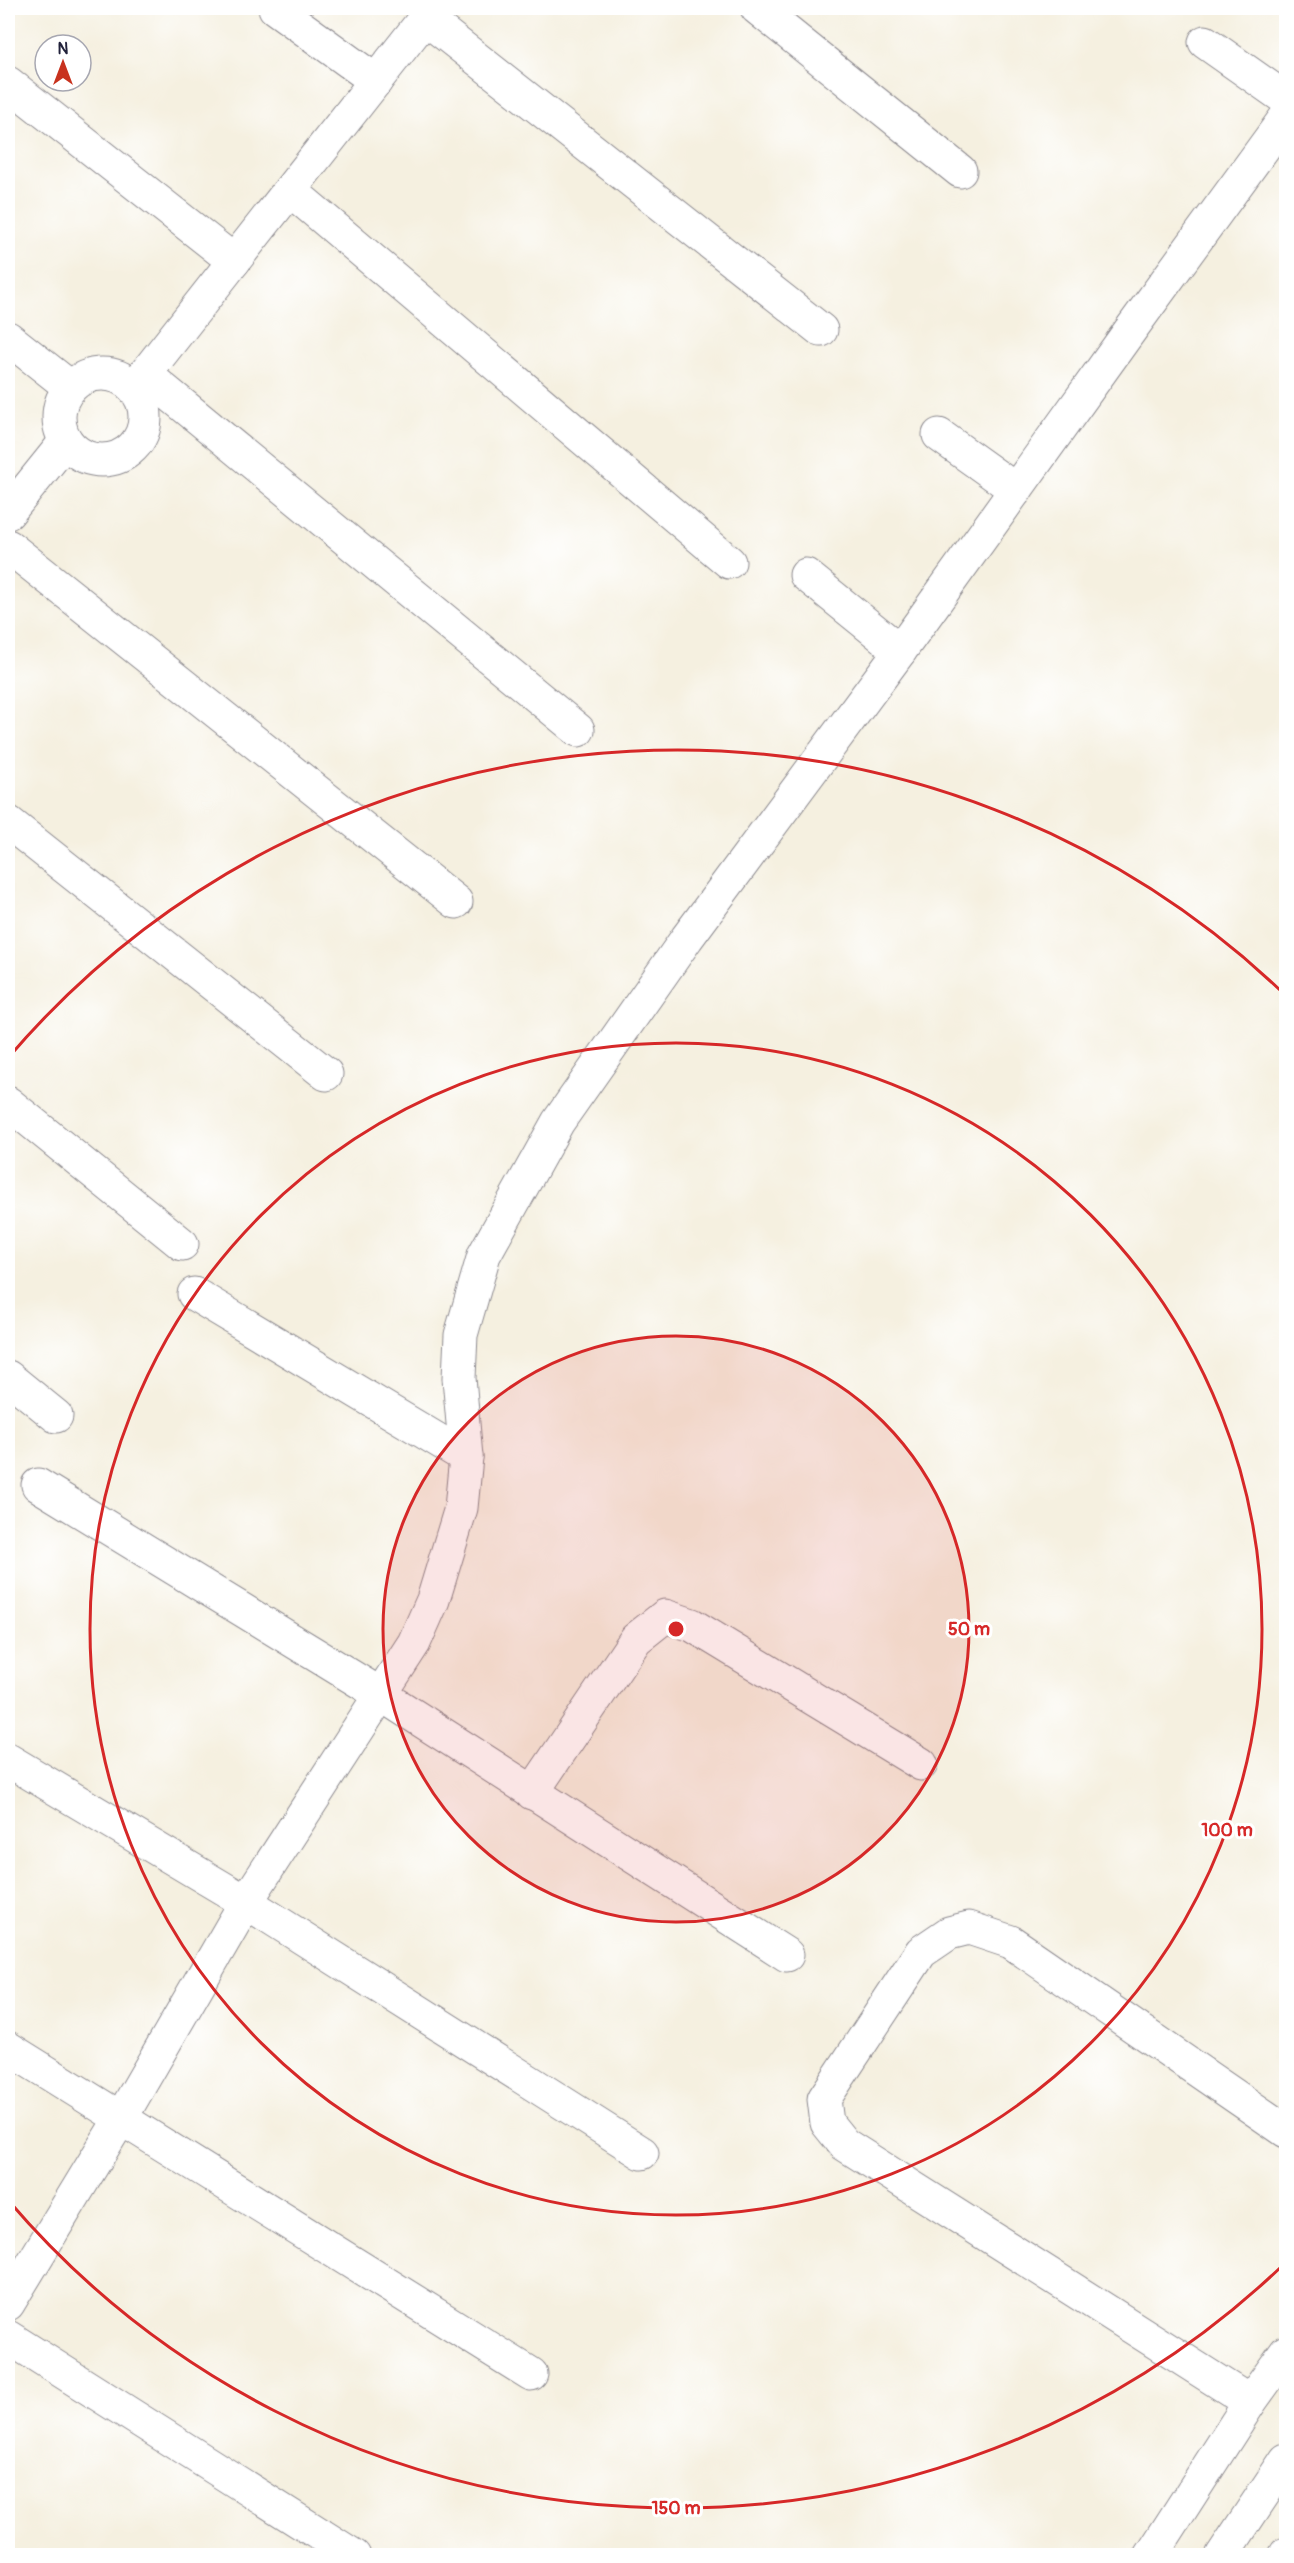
<svg xmlns="http://www.w3.org/2000/svg" width="1294" height="2563" font-family="Pangolin,sans-serif">
  <style>
    .lines { fill: none; stroke-linecap: round; stroke-linejoin: round }
    .minor-casing { stroke: #8c898e; stroke-width: 35 }
    .minor { stroke: #fff; stroke-width: 33 }
    .ring { fill: none; stroke: #d62828; stroke-width: 3 }
    .centre { fill: #d62828; stroke: #fff; stroke-width: 3 }
    .ring-label { font-size: 18px; text-anchor: middle; font-weight: bold; fill: #d62828; stroke: #fff; stroke-width: 6; stroke-linejoin: round; paint-order: stroke }
  </style>
  <rect width="100%" height="100%" fill="#fff"/>
  <filter id="ink" filterUnits="userSpaceOnUse"><feTurbulence type="fractalNoise" baseFrequency=".0167" numOctaves="2"/><feDisplacementMap in="SourceGraphic" scale="12" xChannelSelector="R" yChannelSelector="G"/><feConvolveMatrix kernelMatrix="1 2 1 2 8 2 1 2 1" color-interpolation-filters="sRGB"/></filter>
  <filter id="wash" filterUnits="userSpaceOnUse"><feTurbulence type="fractalNoise" baseFrequency=".008" numOctaves="4" result="noise"/><feDisplacementMap in="SourceGraphic" scale="24" xChannelSelector="R" yChannelSelector="G"/><feGaussianBlur stdDeviation="1.35" result="paint"/><feColorMatrix in="noise" values="0 0 0 0 0 0 0 0 0 0 0 0 0 0 0 0 0 1.4 0 .05"/><feComposite in="paint" operator="in"/></filter>
  <g filter="url(#wash)">
    <rect width="100%" height="100%" fill="#f5f0e0"/>
  </g>
  <g filter="url(#ink)">
    <g class="lines">
      <g class="minor-casing">
        <g id="minor">
          <polyline points="275,8 376,81"/>
          <polyline points="757,8 960,171"/>
          <polyline points="425,18 821,330"/>
          <polyline points="1205,42 1286,99"/>
          <polyline points="8,83 234,261"/>
          <polyline points="290,190 729,562"/>
          <polyline points="8,338 70,387"/>
          <polyline points="145,374 578,730"/>
          <circle cx="102" cy="417" r="43"/>
          <polyline points="134,388 433,8"/>
          <polyline points="939,435 1016,490"/>
          <polyline points="8,513 66,441"/>
          <polyline points="8,546 456,902"/>
          <polyline points="806,575 900,651"/>
          <polyline points="8,822 326,1074"/>
          <polyline points="8,1103 182,1244"/>
          <polyline points="194,1294 466,1457"/>
          <polyline points="8,1377 56,1416"/>
          <polyline points="38,1485 380,1694 787,1955"/>
          <polyline points="8,1760 246,1902 642,2153"/>
          <polyline points="532,1793 636,1639 665,1616 692,1625 921,1764"/>
          <polyline points="8,2048 531,2374"/>
          <polyline points="8,2304 121,2118 246,1902 414,1643 433,1600 461,1508 466,1457 459,1378 461,1335 484,1255 558,1122 687,938 900,651 1129,332 1286,117"/>
          <polyline points="8,2337 354,2556"/>
          <polyline points="1250,2402 1286,2352"/>
          <polyline points="1151,2556 1250,2402 844,2144 827,2123 824,2099 921,1952 949,1933 969,1928 1011,1942 1286,2131"/>
          <polyline points="1222,2556 1286,2460"/>
          <polyline points="1285,2556 1286,2554"/>
        </g>
      </g>
      <use href="#minor" class="minor"/>
    </g>
  </g>
  <circle cx="676" cy="1629" r="293" fill="#d62828" fill-opacity=".12"/>
  <g class="ring">
    <circle cx="676" cy="1629" r="293"/>
    <circle cx="676" cy="1629" r="586"/>
    <path d="M1281 2267A879 879 0 0 1 8 2200M8 1058A879 879 0 0 1 1281 991"/>
  </g>
  <circle cx="676" cy="1629" r="9" class="centre"/>
  <g class="ring-label">
    <text x="969" y="1635">50 m</text>
    <text x="1227" y="1836">100 m</text>
    <text x="676" y="2514">150 m</text>
  </g>
  <rect width="1294" height="2563" fill="none" stroke="#fff" stroke-width="30"/>
  <g transform="translate(63 63)"><circle r="28" fill="#ffffff" stroke="#a7a7b1" stroke-width="1.5"/>
  <path d="M0-4.5L10 22L0 15L-10 22Z" fill="#c8321e"/>
  <text y="-9" font-size="16" font-weight="bold" text-anchor="middle" fill="#22223b">N</text>
  </g>
</svg>
